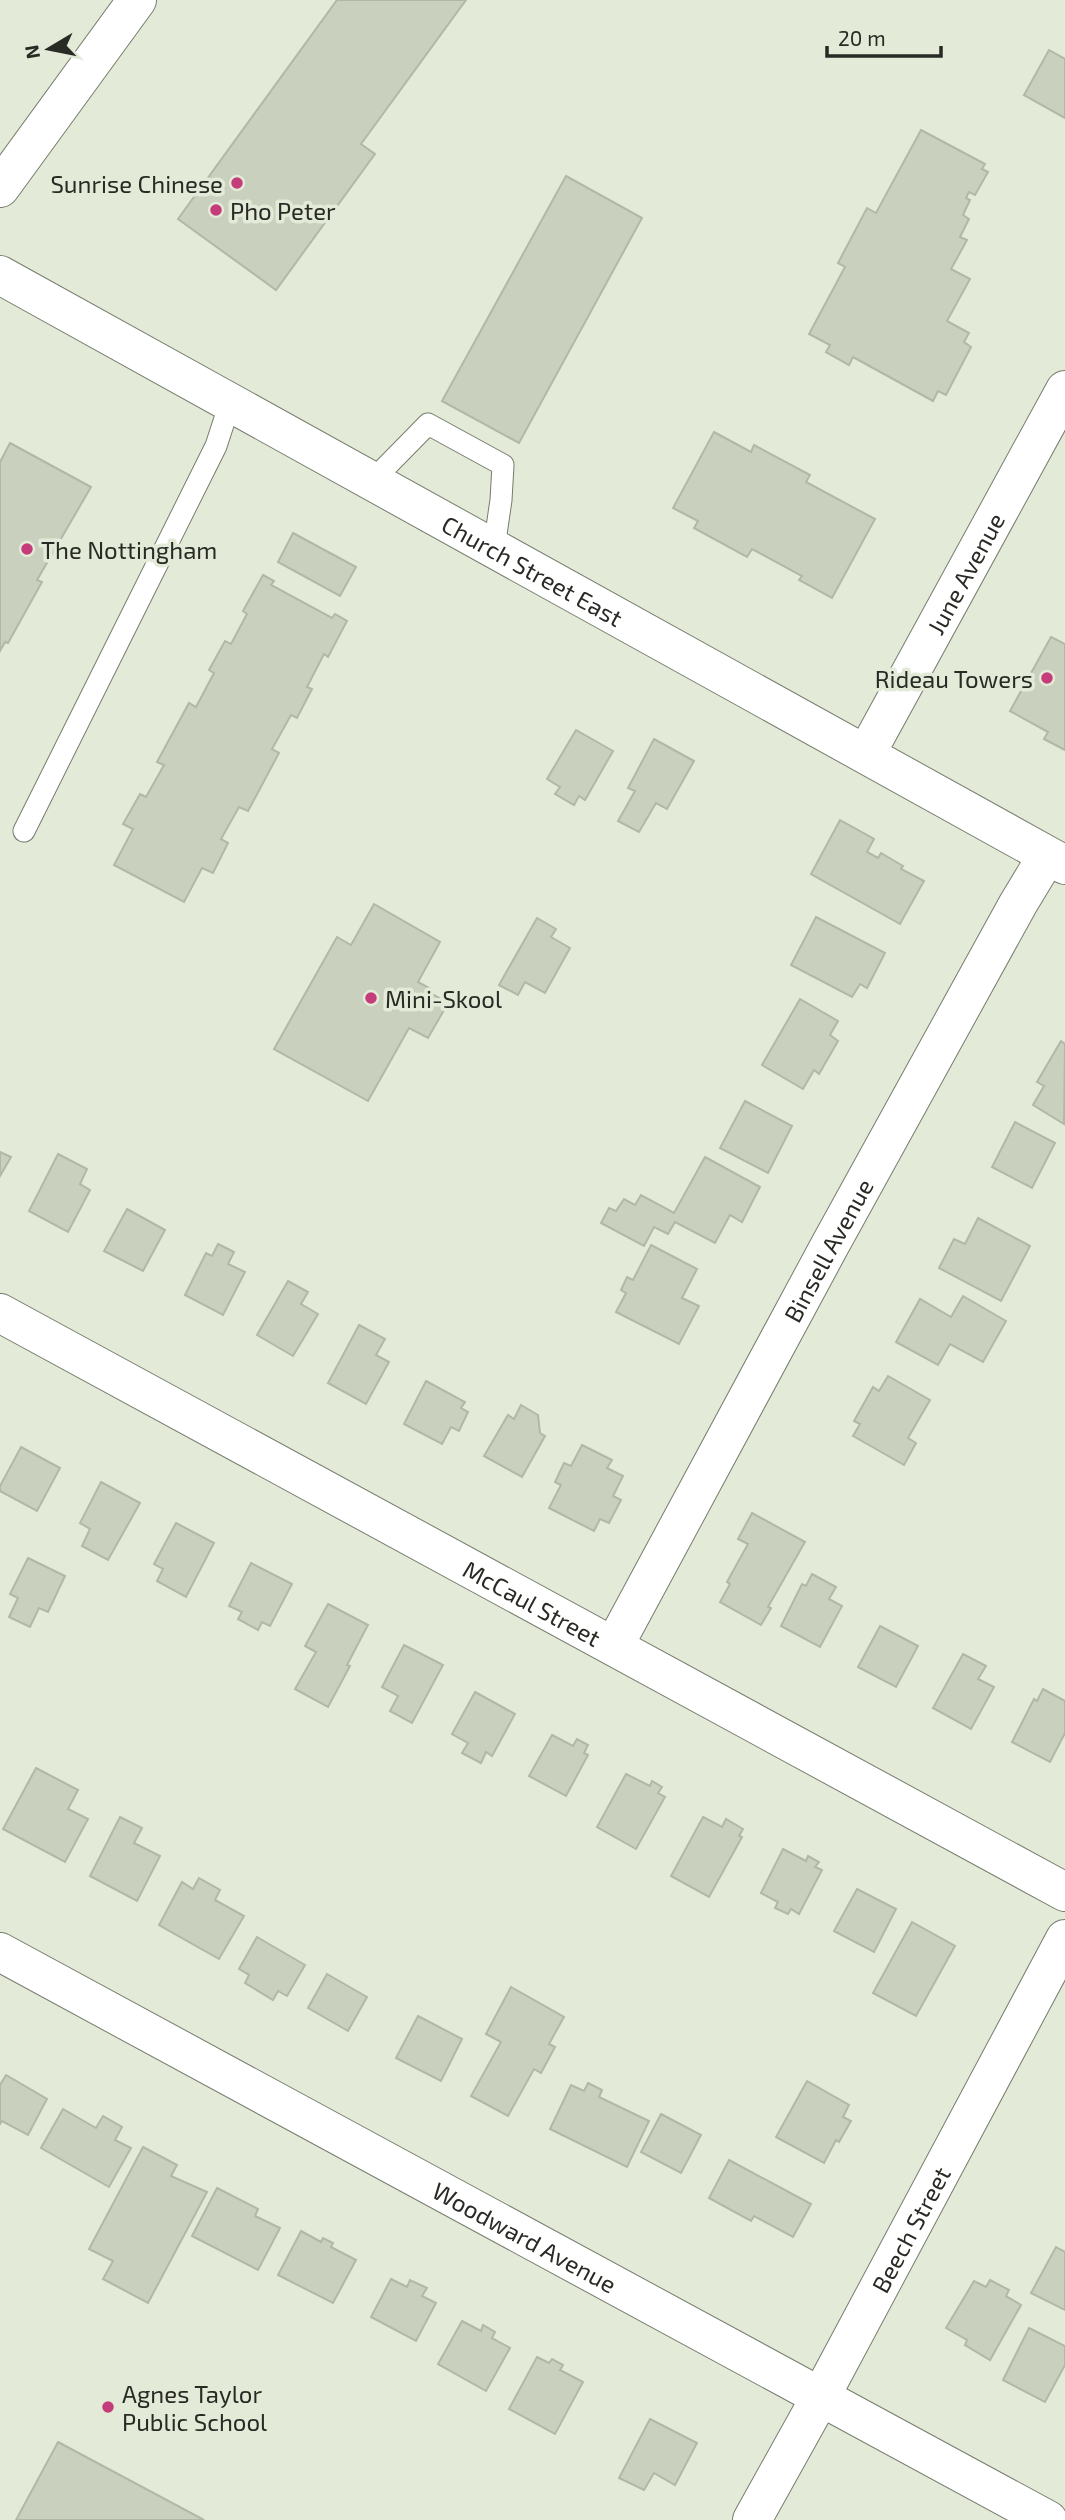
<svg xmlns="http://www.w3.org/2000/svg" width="1065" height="2520" font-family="'Exo 2',sans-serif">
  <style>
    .building { fill: #c9d0be; stroke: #b1b8a7; stroke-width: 2 }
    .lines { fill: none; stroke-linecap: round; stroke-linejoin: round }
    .service-casing { stroke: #767d6d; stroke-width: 23 }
    .minor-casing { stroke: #767d6d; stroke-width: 40 }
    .secondary-casing { stroke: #767d6d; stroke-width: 40 }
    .service { stroke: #fff; stroke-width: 21 }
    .minor { stroke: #fff; stroke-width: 38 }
    .secondary { stroke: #fff; stroke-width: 38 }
    .poi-dot { fill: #c43d7a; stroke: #e3ead8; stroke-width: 2.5 }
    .labels { text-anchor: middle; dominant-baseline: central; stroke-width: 7; stroke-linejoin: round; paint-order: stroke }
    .poi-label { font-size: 24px; fill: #282a24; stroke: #e3ead8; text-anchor: start }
    .street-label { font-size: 24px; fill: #282a24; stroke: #e3ead8 }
  </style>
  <rect width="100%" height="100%" fill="#e3ead8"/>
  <g class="building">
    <polygon points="337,0 466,0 361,144 375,154 276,290 178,219"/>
    <polygon points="1049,50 1065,59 1065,118 1024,95"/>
    <polygon points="921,130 985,164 982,169 988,172 975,195 969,192 966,198 970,200 963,215 969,219 960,237 967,240 951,269 970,279 947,321 969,333 964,342 971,347 946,395 938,391 933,401 853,357 849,365 826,352 830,345 809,334 845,267 838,263 867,208 876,213"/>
    <polygon points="566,176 642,218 519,443 442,401"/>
    <polygon points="714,432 751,452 754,445 810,475 806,482 875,519 832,598 799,580 802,576 752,549 747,557 694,528 698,521 673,508"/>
    <polygon points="10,443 91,487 37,580 42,582 8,643 5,642 0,651 0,462"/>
    <polygon points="293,533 356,567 340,596 278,562"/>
    <polygon points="263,575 274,581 271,585 332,618 335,614 347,621 328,657 324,654 307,687 312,689 297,718 291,715 272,749 279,753 248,811 239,807 221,839 228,843 213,873 202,868 184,902 114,865 133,829 123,824 140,794 146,797 164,765 157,762 189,703 196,707 214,673 209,670 225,641 231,644 247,614 243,611"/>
    <polygon points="1051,637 1065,644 1065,750 1044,739 1048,732 1010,711"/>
    <polygon points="576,730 613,751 585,800 579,796 574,805 555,794 560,787 547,779"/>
    <polygon points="654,739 694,761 667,809 656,803 639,832 618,821 635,791 628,788"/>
    <polygon points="840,820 874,839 867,852 878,858 881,853 903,866 901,869 924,881 900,924 811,874"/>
    <polygon points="374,904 440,942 418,982 431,989 429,992 448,1003 428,1038 409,1028 368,1101 274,1049 337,937 351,945"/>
    <polygon points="816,917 885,953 867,988 860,984 852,997 791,965"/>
    <polygon points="537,918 556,929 551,937 570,948 545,993 525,982 518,995 499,985"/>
    <polygon points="800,999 838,1021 830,1035 838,1041 819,1074 814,1070 803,1089 762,1065"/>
    <polygon points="1061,1041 1065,1044 1064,1124 1033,1105 1044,1086 1037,1082"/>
    <polygon points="745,1101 792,1126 768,1173 720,1148"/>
    <polygon points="1015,1122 1055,1143 1032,1188 992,1167"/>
    <polygon points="0,1152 11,1157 0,1176"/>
    <polygon points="58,1154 87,1169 80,1184 90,1190 68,1232 29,1211"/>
    <polygon points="705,1157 760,1187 742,1222 730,1215 715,1243 675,1222 668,1234 654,1227 644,1246 601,1223 609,1208 616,1211 624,1199 635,1205 641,1195 674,1213"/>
    <polygon points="127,1209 165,1230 143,1271 104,1251"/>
    <polygon points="978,1218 1030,1246 1001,1301 939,1268 954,1239 965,1244"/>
    <polygon points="218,1244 234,1252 228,1264 245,1272 223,1315 185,1295 206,1253 212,1256"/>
    <polygon points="651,1245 697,1269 682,1298 699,1306 679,1344 616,1312 626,1293 621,1290 627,1277 633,1280"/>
    <polygon points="288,1281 308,1292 301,1304 318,1314 293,1356 257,1335"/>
    <polygon points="963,1296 1006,1321 983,1362 950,1344 938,1365 896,1342 920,1299 951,1317"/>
    <polygon points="359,1325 385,1339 376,1355 389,1362 366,1404 328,1383"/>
    <polygon points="888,1376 930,1400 908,1438 916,1443 904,1465 853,1436 860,1424 854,1421 873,1387 879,1391"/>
    <polygon points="426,1381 465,1402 461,1408 468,1412 459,1431 451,1427 442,1444 404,1424"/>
    <polygon points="521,1405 538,1415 540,1433 545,1436 522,1477 484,1456 508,1415 514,1419"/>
    <polygon points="582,1445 612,1460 607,1468 623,1476 613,1496 621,1500 609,1523 600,1519 594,1531 549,1508 561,1485 555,1482 564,1463 571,1466"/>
    <polygon points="21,1447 60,1468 37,1511 0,1491 0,1486"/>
    <polygon points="101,1482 140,1503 108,1560 82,1546 90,1529 80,1523"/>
    <polygon points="752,1513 805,1542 768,1607 771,1608 761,1625 720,1602 730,1584 727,1582 748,1544 738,1539"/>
    <polygon points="176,1523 214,1543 186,1597 157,1581 163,1569 154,1564"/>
    <polygon points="28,1558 65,1576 48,1612 39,1608 30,1627 9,1617 18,1598 10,1594"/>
    <polygon points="251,1563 292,1584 270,1626 262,1622 258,1630 238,1619 242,1612 229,1606"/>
    <polygon points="812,1574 836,1587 829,1599 842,1606 820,1647 781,1626 802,1584 806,1586"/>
    <polygon points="328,1604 368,1625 347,1665 350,1666 328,1707 295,1689 316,1652 305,1646"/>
    <polygon points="880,1626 918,1646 896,1687 858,1667"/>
    <polygon points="404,1645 443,1665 412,1723 390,1711 398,1696 382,1687"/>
    <polygon points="963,1654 986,1666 978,1679 994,1687 971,1729 933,1708"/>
    <polygon points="1043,1689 1065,1701 1065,1733 1050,1762 1012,1742 1034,1699 1037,1701"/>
    <polygon points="475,1692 515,1714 492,1756 486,1752 481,1763 462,1753 468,1743 452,1734"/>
    <polygon points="552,1735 573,1746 577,1739 588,1745 584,1753 588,1755 566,1796 529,1776"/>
    <polygon points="36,1768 78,1790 68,1809 88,1819 65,1862 3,1829"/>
    <polygon points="626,1774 650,1786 652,1781 662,1787 658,1793 665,1797 636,1849 597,1827"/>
    <polygon points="120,1817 142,1828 134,1843 160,1856 137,1901 90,1876"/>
    <polygon points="703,1817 722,1827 726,1819 743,1829 739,1836 742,1837 709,1897 671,1876"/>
    <polygon points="783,1849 806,1861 808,1856 819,1862 815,1867 822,1870 799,1914 791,1909 788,1914 775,1908 778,1902 761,1893"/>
    <polygon points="199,1878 220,1890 215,1900 244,1916 219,1959 159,1925 182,1882 193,1889"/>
    <polygon points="857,1889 896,1909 874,1952 834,1931"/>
    <polygon points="912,1922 955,1946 916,2016 873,1993"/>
    <polygon points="257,1937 305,1965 287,1996 278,1991 273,2000 245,1983 249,1975 239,1969"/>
    <polygon points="327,1974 367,1997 348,2031 308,2008"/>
    <polygon points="511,1987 564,2017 549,2044 555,2047 541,2073 534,2069 508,2116 471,2096 501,2042 486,2034"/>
    <polygon points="418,2016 462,2039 441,2081 396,2058"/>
    <polygon points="6,2075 47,2099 28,2135 2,2121 0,2124 0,2085"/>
    <polygon points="807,2081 849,2105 843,2117 851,2121 839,2142 836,2140 824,2163 776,2137"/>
    <polygon points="588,2083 602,2090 599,2097 649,2121 627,2167 550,2129 571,2085 584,2091"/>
    <polygon points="63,2109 96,2128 103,2116 122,2127 115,2140 131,2148 109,2187 41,2148"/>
    <polygon points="661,2114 701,2135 681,2173 641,2152"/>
    <polygon points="143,2147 177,2165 171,2176 207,2192 148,2303 103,2279 113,2261 89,2249"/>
    <polygon points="729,2160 811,2204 793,2237 754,2216 751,2221 709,2198"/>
    <polygon points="217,2188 258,2209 255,2216 280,2228 258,2270 192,2236"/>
    <polygon points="301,2231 321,2242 323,2238 333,2243 331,2247 356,2260 333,2303 278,2275"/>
    <polygon points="1056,2247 1065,2252 1065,2310 1031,2293"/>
    <polygon points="391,2279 407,2287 410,2280 427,2288 422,2296 436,2303 416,2341 371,2317"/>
    <polygon points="990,2280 1009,2290 1006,2296 1021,2305 990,2360 965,2345 967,2340 946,2328 974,2281 986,2287"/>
    <polygon points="462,2321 481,2331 483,2325 495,2332 492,2338 510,2348 486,2391 438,2364"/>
    <polygon points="1029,2328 1065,2346 1065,2365 1045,2402 1003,2380"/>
    <polygon points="537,2357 549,2363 552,2359 563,2365 560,2370 583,2382 555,2434 509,2409"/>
    <polygon points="650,2419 697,2443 675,2485 654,2473 644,2490 619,2478"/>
    <polygon points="58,2442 204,2520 16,2520"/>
  </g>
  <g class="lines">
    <g class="service-casing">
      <g id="service">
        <polyline points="372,481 428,424 503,465 501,500 494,548"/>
        <polyline points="24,831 216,446 230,403"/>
      </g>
    </g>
    <g class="minor-casing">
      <g id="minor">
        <path id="s1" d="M0,275L1065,865"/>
        <path id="s2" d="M866,754L1065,390"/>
        <path id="s3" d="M0,1313L1065,1892"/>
        <path id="s4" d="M614,1646L830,1245L1018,904L1047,856"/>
        <path id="s5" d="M0,1952L1048,2520"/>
        <path id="s6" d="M752,2520L821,2396L1065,1939"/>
      </g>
    </g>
    <g class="secondary-casing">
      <polyline id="secondary" points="0,188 137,0"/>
    </g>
    <use href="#service" class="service"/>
    <use href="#minor" class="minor"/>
    <use href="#secondary" class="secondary"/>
  </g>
  <g class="poi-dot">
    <circle cx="237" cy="183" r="7"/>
    <circle cx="216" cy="210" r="7"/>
    <circle cx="27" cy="549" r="7"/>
    <circle cx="1047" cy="678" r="7"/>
    <circle cx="371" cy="998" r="7"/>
    <circle cx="108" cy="2407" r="7"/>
  </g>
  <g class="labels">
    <g class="poi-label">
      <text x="223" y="183" text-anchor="end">Sunrise Chinese</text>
      <text x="230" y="210">Pho Peter</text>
      <text x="41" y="549">The Nottingham</text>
      <text x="1033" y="678" text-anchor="end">Rideau Towers</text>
      <text x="385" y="998">Mini-Skool</text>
      <text x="122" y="2393">Agnes Taylor<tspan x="122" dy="28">Public School</tspan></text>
    </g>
    <g class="street-label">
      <text stroke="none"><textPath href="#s1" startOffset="609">Church Street East</textPath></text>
      <text stroke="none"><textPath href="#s2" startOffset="206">June Avenue</textPath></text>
      <text stroke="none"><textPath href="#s4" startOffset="450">Binsell Avenue</textPath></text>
      <text stroke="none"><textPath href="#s3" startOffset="606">McCaul Street</textPath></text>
      <text stroke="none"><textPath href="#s6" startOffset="331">Beech Street</textPath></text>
      <text stroke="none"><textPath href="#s5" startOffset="597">Woodward Avenue</textPath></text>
    </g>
  </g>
  <g transform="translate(49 49) rotate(260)" stroke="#e3ead8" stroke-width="5" paint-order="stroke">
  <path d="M0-5L12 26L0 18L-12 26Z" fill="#282a24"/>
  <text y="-10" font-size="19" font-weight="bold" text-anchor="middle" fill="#282a24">N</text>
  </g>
  <path d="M827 46v10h114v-10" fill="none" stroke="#282a24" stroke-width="3.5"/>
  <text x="838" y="46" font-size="21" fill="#282a24" stroke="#e3ead8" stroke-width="5" paint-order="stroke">20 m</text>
</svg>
